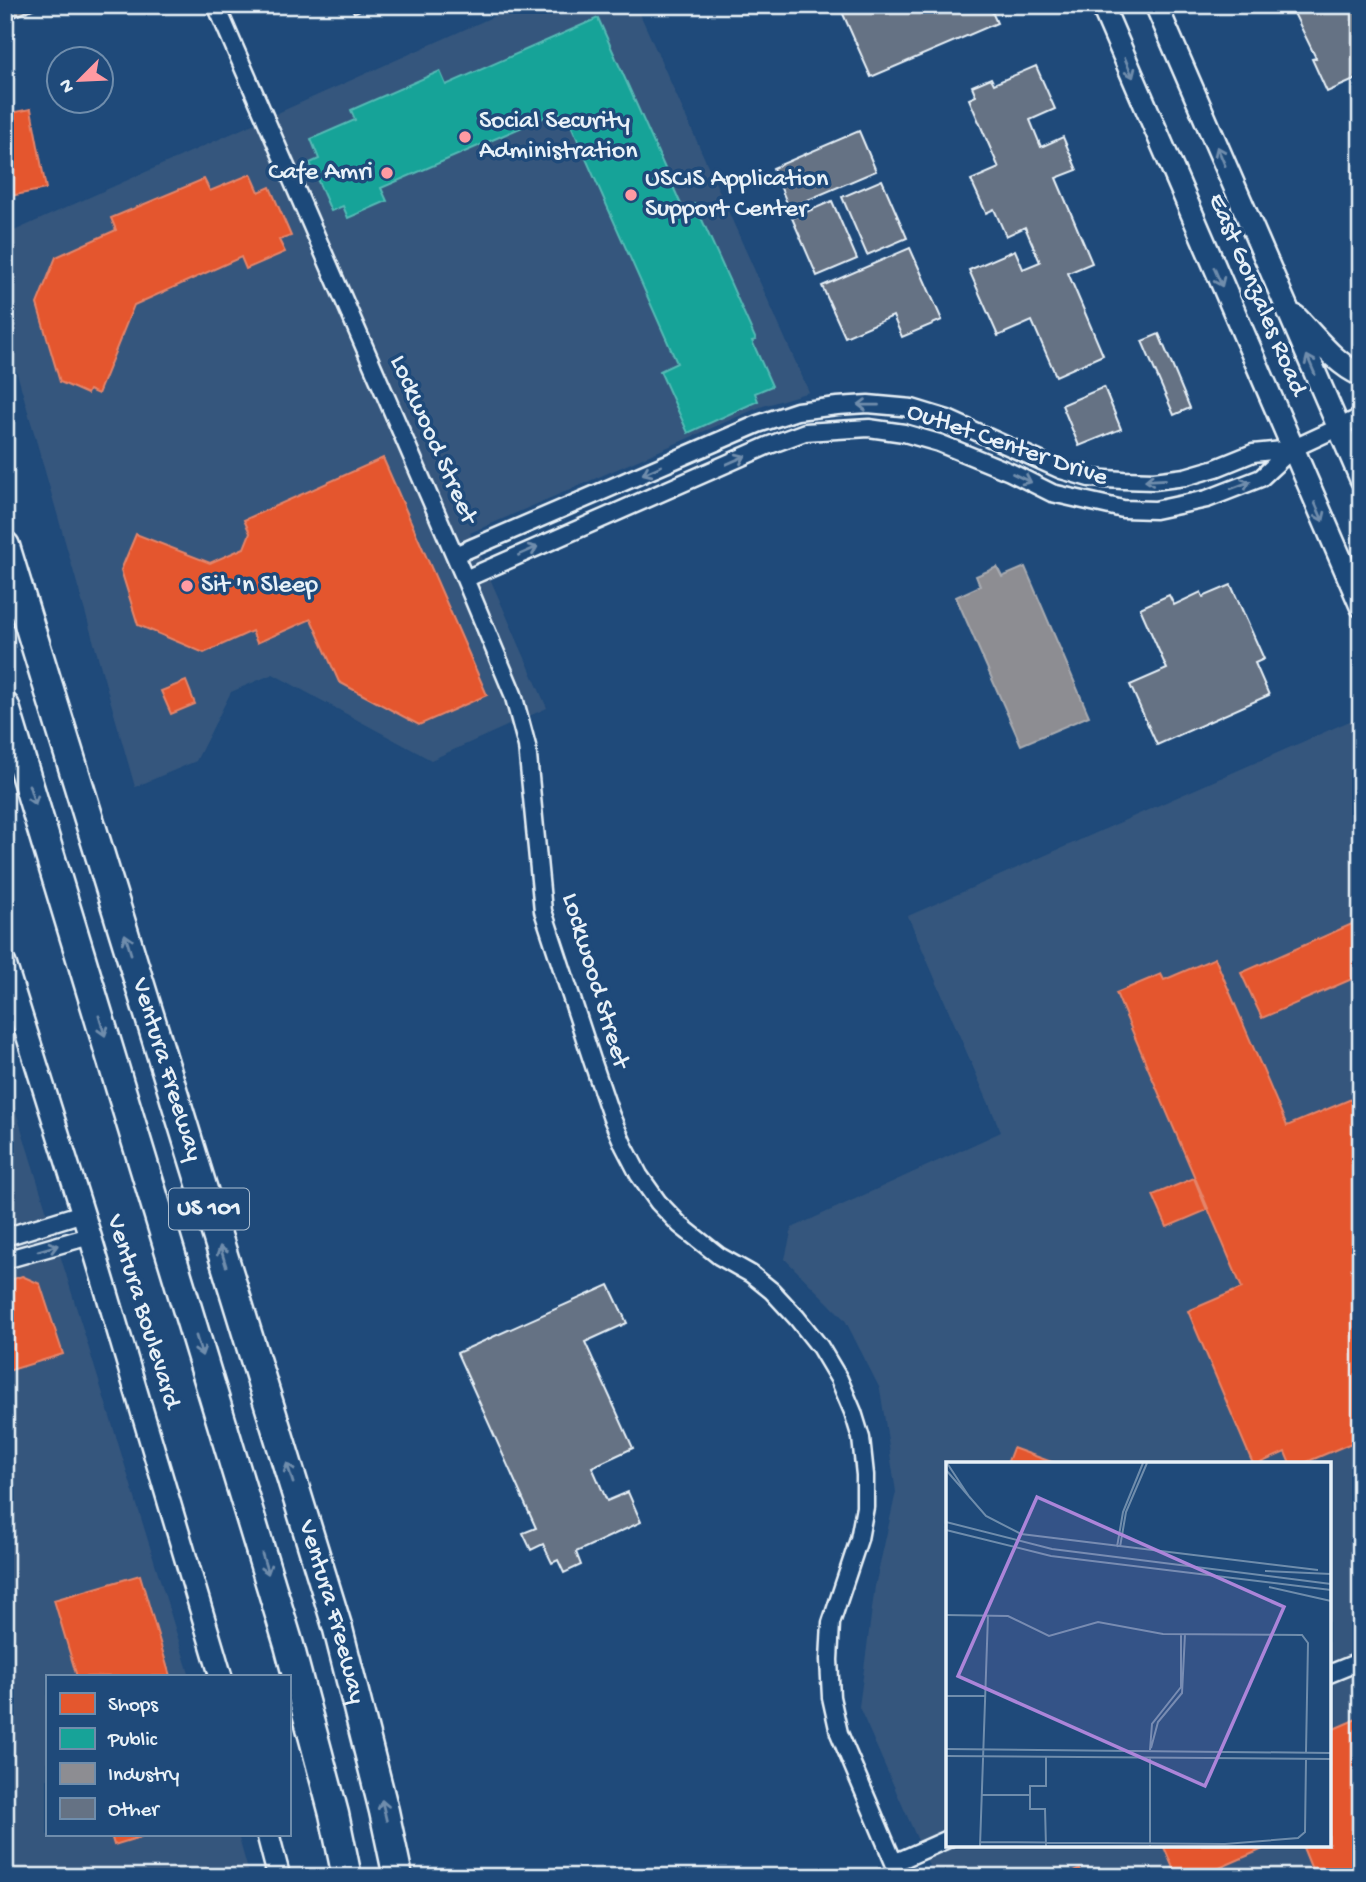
<svg xmlns="http://www.w3.org/2000/svg" width="1366" height="1882" viewBox="0 0 1366 1882" font-family="'Gochi Hand',sans-serif">
  <style>
    .built { fill: #34567d; fill-rule: evenodd }
    .shops { fill: #e4572e; stroke: #e5856b; stroke-width: 2 }
    .public { fill: #17a398; stroke: #56bab5; stroke-width: 2 }
    .industry { fill: #8d8d92; stroke: #a8abb1; stroke-width: 2 }
    .building { fill: #657284; stroke: #e8f1f8; stroke-width: 2 }
    .lines { fill: none; stroke-linecap: round; stroke-linejoin: round }
    .street-casing { stroke: #e8f1f8; stroke-width: 21 }
    .secondary-casing { stroke: #e8f1f8; stroke-width: 26 }
    .highway-casing { stroke: #e8f1f8; stroke-width: 33 }
    .street { stroke: #1f4a7a; stroke-width: 16 }
    .secondary { stroke: #1f4a7a; stroke-width: 21 }
    .highway { stroke: #1f4a7a; stroke-width: 28 }
    .oneway { stroke: #6f8dac }
    .poi-dot { fill: #ff9aa2; stroke: #1f4a7a; stroke-width: 2.5 }
    .labels { text-anchor: middle; dominant-baseline: central; stroke-width: 7; stroke-linejoin: round; paint-order: stroke }
    .shield { fill: #1f4a7a; stroke: #acbfd2; stroke-width: 2 }
    .shield-label { font-size: 24px; font-weight: bold; fill: #e8f1f8 }
    .poi-label { font-size: 26px; fill: #e8f1f8; stroke: #1f4a7a; text-anchor: start }
    .street-label { font-size: 26px; fill: #e8f1f8; stroke: #1f4a7a }
    .inset-road { fill: none; stroke: #6f8dac; stroke-width: 2 }
    .view { fill: #ac85d9; fill-opacity: 0.15; stroke: #ac85d9; stroke-width: 3.5 }
    .inset-edge { fill: none; stroke: #e8f1f8; stroke-width: 3.5 }
  </style>
  <rect width="100%" height="100%" fill="#1f4a7a"/>
  <filter id="ink" filterUnits="userSpaceOnUse"><feTurbulence type="fractalNoise" baseFrequency=".0143" numOctaves="2"/><feDisplacementMap in="SourceGraphic" scale="14" xChannelSelector="R" yChannelSelector="G"/><feConvolveMatrix kernelMatrix="1 2 1 2 8 2 1 2 1" color-interpolation-filters="sRGB"/></filter>
  <g filter="url(#ink)">
    <path class="built" d="M519 5H636L809 392 760 407 470 533 547 708 431 760 273 674 231 692 196 761 135 787 5 331V235Z
      M1361 716V1877H934L859 1707 875 1586 896 1492 880 1389 845 1320 785 1259 792 1228 1001 1132 908 916ZM948 1464H1329V1845H948Z
      M5 1076 190 1677H47V1835H238L250 1877H5Z"/>
    <path class="shops" d="M31 109 46 189 5 197V114Z
      M251 174 259 192 270 187 291 236 279 240 285 252 246 269 241 257 134 305 98 394 89 390 87 394 60 382 37 304 56 257 116 230 111 218 204 179 210 191Z
      M383 458 487 695 419 725 339 682 311 619 257 643 252 631 204 653 138 625 121 570 136 534 210 563 244 548 250 533 244 520Z
      M186 681 195 704 171 714 161 691Z
      M1361 920V975L1262 1018 1241 973Z
      M1215 958 1287 1126 1361 1095V1439L1302 1464H1290L1285 1452 1258 1464H1253L1188 1311 1242 1288 1116 993 1161 974 1164 980Z
      M1194 1178 1207 1210 1167 1227 1153 1195Z
      M22 1276 40 1284 63 1354 5 1372V1282Z
      M1013 1448 1057 1464H1007Z
      M140 1575 170 1676 77 1677 54 1600Z
      M1361 1717V1877H1315L1302 1845H1329V1731Z
      M111 1835H147L114 1845Z
      M1163 1845H1272L1199 1877H1177Z
      M1080 1869 1083 1877H1061Z"/>
    <path class="public" d="M598 18 683 209 695 204 756 340 752 341 772 386 755 393 758 401 688 433 660 371 677 363 567 116 557 112 381 188 387 201 348 218 343 206 331 211 310 163 319 159 311 139 355 120 351 110 440 71 446 85Z"/>
    <path class="industry" d="M997 567 1002 577 1025 567 1089 716 1021 745 956 597 980 586 976 576Z"/>
    <path class="building" d="M5 5H42L5 21Z
      M351 5H371L354 13Z
      M839 5H989L997 23 871 77Z
      M1300 5H1361V77L1327 92 1312 59 1316 58 1292 9Z
      M1036 66 1055 109 1030 120 1041 147 1063 137 1077 170 1056 178 1092 263 1068 273 1103 355 1056 376 1032 321 998 336 969 270 1015 250 1023 269 1040 262 1025 227 1006 236 994 209 986 213 971 180 999 168 969 99 976 96 972 86 991 78 994 84Z
      M859 131 876 171 789 208 773 168Z
      M882 180 907 238 867 255 842 197Z
      M832 201 857 259 817 276 792 218Z
      M910 248 942 320 902 337 893 316 845 337 822 286Z
      M1159 334 1190 408 1174 415 1142 341Z
      M1104 387 1121 429 1079 446 1062 405Z
      M1231 585 1264 659 1255 663 1269 695 1157 745 1130 685 1167 669 1140 608 1169 595 1174 605 1201 592 1203 597Z
      M609 1285 627 1323 585 1342 633 1448 592 1467 607 1501 628 1492 641 1522 576 1552 581 1565 564 1573 558 1560 552 1563 543 1544 531 1550 523 1533 536 1528 457 1353Z"/>
    <g class="lines">
      <defs>
        <path id="street" d="M216 5 465 579 513 694 527 746 543 911 592 1060 611 1116 624 1146 639 1175 658 1202 680 1225 719 1256 751 1274 772 1291 797 1318 820 1347 839 1379 853 1412 861 1438 865 1475V1507L859 1539 831 1623 829 1660 831 1697 839 1733 900 1877
          M455 555 758 424 797 411 837 406 868 404 912 408 948 419 1061 470 1089 478 1123 480 1154 481 1185 477 1216 468 1253 453 1292 449
          M465 579 767 446 805 432 869 428 904 433 939 443 1010 472 1052 493 1123 509 1155 510 1207 499 1261 478 1292 449 1361 417
          M5 1237 83 1213
          M5 1260 90 1236
          M1329 1674 1361 1661
          M894 1863 948 1839"/>
        <path id="secondary" d="M1102 5 1361 606
          M1156 5 1361 479
          M1295 316C1315 336 1335 364 1361 375
          M5 964 90 1236 221 1677
          M268 1835 279 1877"/>
        <g id="highway">
          <path id="s1" d="M5 546 338 1629 384 1811 398 1877"/>
          <path d="M5 707 289 1645 334 1814 347 1877"/>
        </g>
      </defs>
      <use href="#street" class="street-casing"/>
      <use href="#secondary" class="secondary-casing"/>
      <use href="#highway" class="highway-casing"/>
      <use href="#street" class="street"/>
      <use href="#secondary" class="secondary"/>
      <use href="#highway" class="highway"/>
    </g>
    <defs><path id="oneway-shaft" d="M-6 0H5M1.5-3L5.5 0L1.5 3" fill="none" stroke-width="1.6" stroke-linecap="round" stroke-linejoin="round" transform="scale(1.75)"/></defs>
    <g class="oneway">
      <use href="#oneway-shaft" transform="translate(1129 68) rotate(67)"/>
      <use href="#oneway-shaft" transform="translate(1221 156) rotate(-113)"/>
      <use href="#oneway-shaft" transform="translate(1218 277) rotate(67)"/>
      <use href="#oneway-shaft" transform="translate(1311 365) rotate(-113)"/>
      <use href="#oneway-shaft" transform="translate(868 405) rotate(-179)"/>
      <use href="#oneway-shaft" transform="translate(736 460) rotate(-24)"/>
      <use href="#oneway-shaft" transform="translate(652 470) rotate(156)"/>
      <use href="#oneway-shaft" transform="translate(1022 478) rotate(26)"/>
      <use href="#oneway-shaft" transform="translate(1155 480) rotate(177)"/>
      <use href="#oneway-shaft" transform="translate(1241 485) rotate(-21)"/>
      <use href="#oneway-shaft" transform="translate(1319 512) rotate(66)"/>
      <use href="#oneway-shaft" transform="translate(528 551) rotate(-24)"/>
      <use href="#oneway-shaft" transform="translate(32 795) rotate(73)"/>
      <use href="#oneway-shaft" transform="translate(128 944) rotate(-107)"/>
      <use href="#oneway-shaft" transform="translate(102 1026) rotate(73)"/>
      <use href="#oneway-shaft" transform="translate(48 1248) rotate(-16)"/>
      <use href="#oneway-shaft" transform="translate(223 1256) rotate(-107)"/>
      <use href="#oneway-shaft" transform="translate(199 1346) rotate(73)"/>
      <use href="#oneway-shaft" transform="translate(290 1473) rotate(-107)"/>
      <use href="#oneway-shaft" transform="translate(265 1564) rotate(73)"/>
      <use href="#oneway-shaft" transform="translate(384 1810) rotate(-103)"/>
    </g>
  </g>
  <g class="poi-dot">
    <circle cx="465" cy="137" r="7"/>
    <circle cx="387" cy="173" r="7"/>
    <circle cx="631" cy="195" r="7"/>
    <circle cx="187" cy="586" r="7"/>
  </g>
  <g class="labels">
    <rect class="shield" x="169" y="1188.5" width="80" height="41" rx="5"/>
    <g class="shield-label">
      <text x="209" y="1209">US 101</text>
    </g>
    <g class="poi-label">
      <text x="479" y="122">Social Security<tspan x="479" dy="30">Administration</tspan></text>
      <text x="373" y="173" text-anchor="end">Cafe Amri</text>
      <text x="645" y="180">USCIS Application<tspan x="645" dy="30">Support Center</tspan></text>
      <text x="201" y="586">Sit 'n Sleep</text>
    </g>
    <g class="street-label">
      <text transform="translate(1256 295) rotate(67)">East Gonzales Road</text>
      <text transform="translate(432 440) rotate(66)">Lockwood Street</text>
      <text transform="translate(1007 446) rotate(19)">Outlet Center Drive</text>
      <text transform="translate(594 981) rotate(73)">Lockwood Street</text>
      <text stroke="none"><textPath href="#s1" startOffset="548">Ventura Freeway</textPath></text>
      <text transform="translate(142 1312) rotate(73)">Ventura Boulevard</text>
      <text stroke="none"><textPath href="#s1" startOffset="1115">Ventura Freeway</textPath></text>
    </g>
  </g>
  <g transform="translate(946 1462)">
    <rect width="385" height="385" fill="#1f4a7a"/>
    <path class="inset-road" d="M1 1 24 36M0 8 40 54 75 72 372 108M0 60 106 87 385 122M0 68 105 94 385 128M171 85 177 50 197 1M174 85 180 50 201 1M319 109 385 112M323 125 385 139M0 153 62 154 103 174 152 160 217 172 356 173 362 181 360 290M0 234H40M205 286 212 260 236 231 239 172M0 287 385 291M204 288 206 262 235 225V172M0 294 385 297M35 333H84M34 380 279 382 352 376 359 370 360 298M34 384 42 153M100 384 99 347H84V324H100V295M204 384V296"/>
    <path class="view" d="M91 35 338 145 259 324 12 214Z"/>
    <rect width="385" height="385" class="inset-edge"/>
  </g>
  <rect width="1366" height="1882" fill="none" stroke="#1f4a7a" stroke-width="28"/>
  <rect x="14" y="14" width="1338" height="1854" fill="none" stroke="#e8f1f8" stroke-width="2.5" filter="url(#ink)"/>
  <rect x="46" y="1675" width="245" height="161" fill="#1f4a7a" stroke="#6f8dac" stroke-width="2"/>
  <rect x="60" y="1693" width="35" height="21" fill="#e4572e" stroke="#6f8dac" stroke-width="2"/>
  <text x="108" y="1710" font-size="21" fill="#e8f1f8">Shops</text>
  <rect x="60" y="1728" width="35" height="21" fill="#17a398" stroke="#6f8dac" stroke-width="2"/>
  <text x="108" y="1745" font-size="21" fill="#e8f1f8">Public</text>
  <rect x="60" y="1763" width="35" height="21" fill="#8d8d92" stroke="#6f8dac" stroke-width="2"/>
  <text x="108" y="1780" font-size="21" fill="#e8f1f8">Industry</text>
  <rect x="60" y="1798" width="35" height="21" fill="#657284" stroke="#6f8dac" stroke-width="2"/>
  <text x="108" y="1815" font-size="21" fill="#e8f1f8">Other</text>
  <g transform="translate(80 80) rotate(246)"><circle r="33" fill="#1f4a7a" stroke="#6f8dac" stroke-width="2"/>
  <path d="M0-5L12 26L0 18L-12 26Z" fill="#ff9aa2"/>
  <text y="-10" font-size="19" font-weight="bold" text-anchor="middle" fill="#e8f1f8">N</text>
  </g>
</svg>
